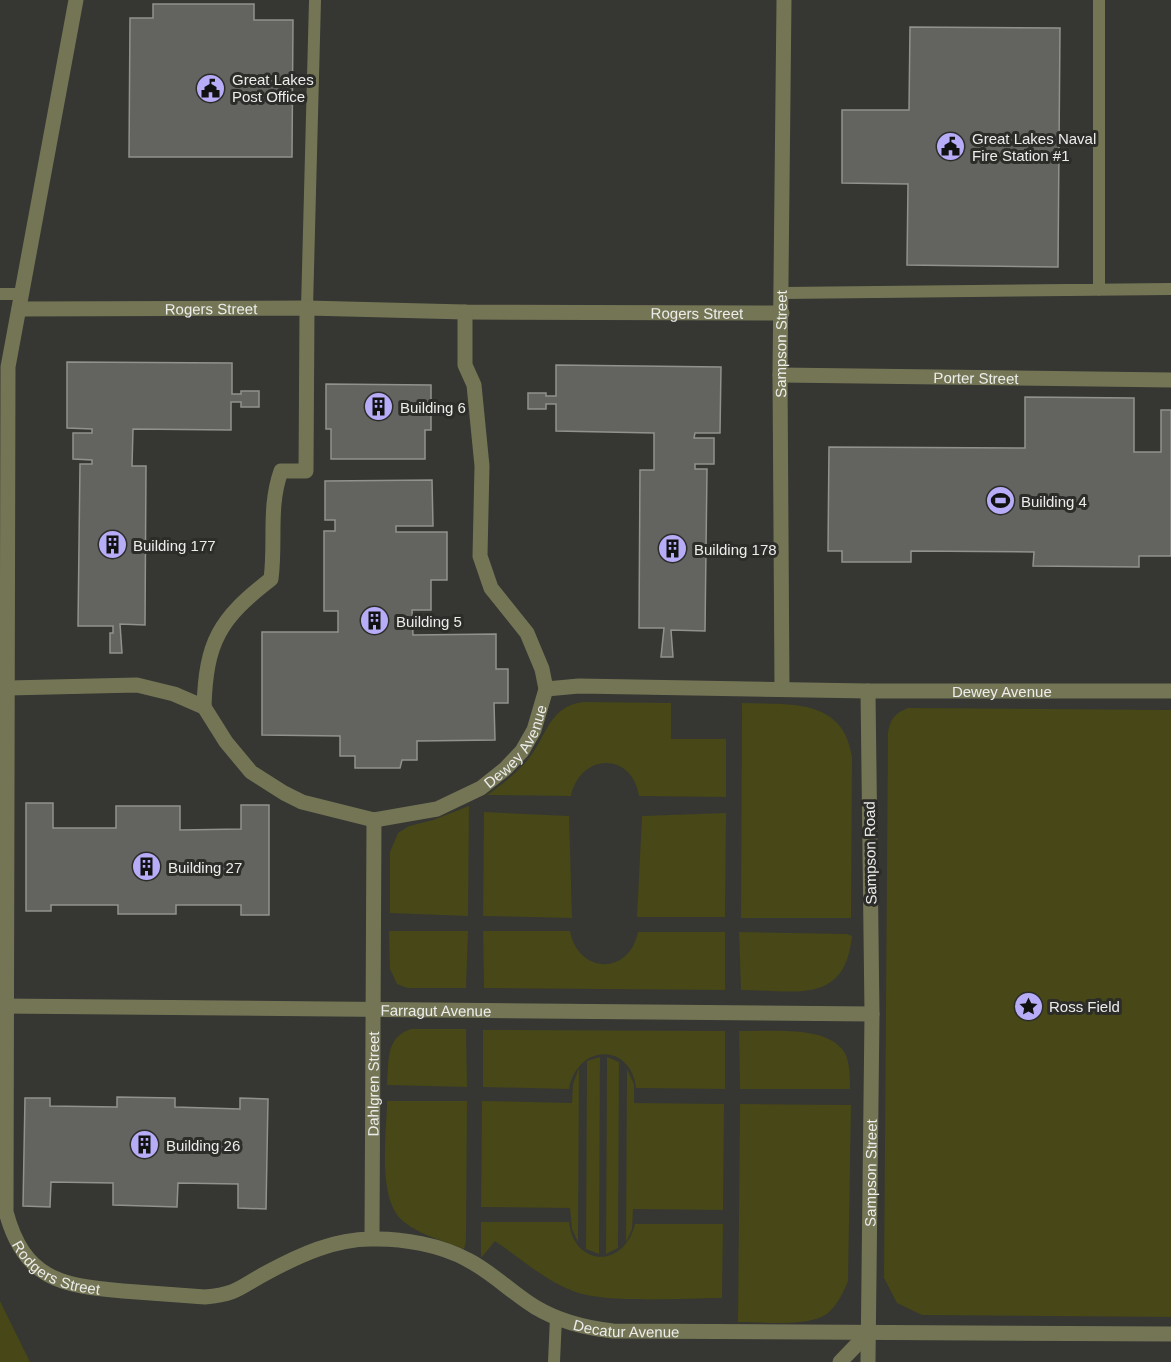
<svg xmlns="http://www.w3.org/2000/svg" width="1171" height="1362" viewBox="0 0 1171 1362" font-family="Arial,sans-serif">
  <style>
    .green { fill: #474718 }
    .building { fill: #636360; stroke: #91918e; stroke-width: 1.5 }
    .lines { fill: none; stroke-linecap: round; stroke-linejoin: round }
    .service { stroke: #747555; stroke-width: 12 }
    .minor { stroke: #747555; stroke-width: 15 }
    .labels { text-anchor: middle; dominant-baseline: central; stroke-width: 6; stroke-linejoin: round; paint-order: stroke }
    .poi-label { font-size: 15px; fill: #ecedeb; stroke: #2c2c29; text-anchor: start }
    .street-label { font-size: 15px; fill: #ecedeb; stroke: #2c2c29 }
  </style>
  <rect width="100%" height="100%" fill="#363633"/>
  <path class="green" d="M583 702 671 703V739H726V797L639 796C632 751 580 753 571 796L487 795C500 786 513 776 524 764 547 740 546 707 583 702Z
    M742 703C789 705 843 697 852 757L851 918H741Z
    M908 708 1171 710V1317L922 1315 897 1303 884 1278 888 733C890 719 895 713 908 708Z
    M469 806 468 916 390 913V852L398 833 409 826 433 820Z
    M484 812 569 816 572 918 483 916Z
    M726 813 725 917H637L642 816Z
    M389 931H468L466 988H407L397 984 390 969Z
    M483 931H570C578 974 629 976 638 932H725V990L484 988Z
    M739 932 847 934 852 936C845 1006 795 990 741 990Z
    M411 1029H466L467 1087 387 1085C389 1062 385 1037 411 1029Z
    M483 1030 725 1031V1089L636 1088C631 1043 578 1043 569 1089L483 1087Z
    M739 1031C769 1032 828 1024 845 1053 850 1063 850 1078 850 1089H740Z
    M600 1057 599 1254 586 1249 587 1061Z
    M607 1057 619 1062 618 1248 606 1254Z
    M579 1068 578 1242 572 1229 570 1208 481 1207 482 1101 572 1103 573 1084Z
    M627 1069 634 1084V1103L724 1104 723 1210 633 1209 632 1229 626 1242Z
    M387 1101H467L466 1241 464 1249C444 1241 420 1235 404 1222 376 1200 387 1133 387 1101Z
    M740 1104 851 1105 848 1281C844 1291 838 1304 829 1312 812 1328 761 1322 738 1322Z
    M481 1222H569C574 1267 624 1269 635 1224H723L722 1298C685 1298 604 1304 573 1291 544 1280 520 1258 495 1241L481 1258Z
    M0 1301 30 1362H0Z"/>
  <path class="building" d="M153 4H254V20H293L292 157H129L130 18H153Z
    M910 27 1060 28 1058 267 907 265 908 184 842 183V110H909Z
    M67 362 232 363V394H241V391H259V407H241V402H231V430L133 429 132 466H146L145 625 120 624 122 653H110V633H113V626H78L80 464H92V460L73 459V433H92V429L67 428Z
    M556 365 721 367 720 433H695L694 438H714V464H695V469H707L705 631 671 630 673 657H661L664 628H639L640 470H654V433L556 431V404H546V409H528V393H546V396H556Z
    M326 384 431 385V430H425V459H331V429H326Z
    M1025 397 1134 398V452H1161V410H1171V556H1139V567L1033 566 1034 552 911 551V562H842V551H828L829 447 1025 448Z
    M432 480 433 526H396V532H447V580H431V610H412L413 635 496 634V669H508V703H494L495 740 417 741V760H402L400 768H355V756H340V736L262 735V632H338V611H324V531H335V520H325V481Z
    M26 803H53V828H116V806H180V830L241 829V805H269V915H241V905H176V914H118V905H51V911H26Z
    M117 1097 175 1098V1107L240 1109V1098L268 1099 266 1209 238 1208V1184L178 1183 177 1207 113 1205V1183L51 1182 50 1207 23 1206 25 1098H50V1106L117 1107Z"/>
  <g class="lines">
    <path class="service" d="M1099 0V290
      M782 293 1171 289
      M0 294H22
      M307 308 315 0
      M554 1362 556 1317"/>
    <g class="minor">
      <path id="s1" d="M76 0 8 367 6 1212C24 1279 61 1286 123 1291 151 1293 178 1295 205 1297 239 1294 241 1286 268 1272 300 1255 334 1239 371 1239 402 1238 441 1245 468 1260 493 1273 512 1293 535 1307 560 1322 585 1328 613 1331L1171 1334"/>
      <path id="s2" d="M19 309 307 308 465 312 782 313"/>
      <path id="s3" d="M780 375 1171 380"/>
      <path id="s4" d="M8 688 137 685 174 694 204 707 226 742 251 772 284 793 302 802 374 820 437 809 481 788 506 768 522 751 534 730 546 689 542 669 527 633 491 588 480 556 482 466 474 385 465 365V312"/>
      <path id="s5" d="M782 688 780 375 784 0"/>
      <path id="s6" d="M546 689 579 686 868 691H1171"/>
      <path d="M204 707C206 642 219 619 271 579 276 541 268 508 281 471H306L307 308"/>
      <path id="s7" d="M0 1006 872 1014"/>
      <path id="s8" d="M372 1238 374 820"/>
      <path d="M840 1362 869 1332"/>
      <path id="s9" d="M868 1362 872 1014 868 691"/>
    </g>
  </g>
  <defs>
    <symbol id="civic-disc" viewBox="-11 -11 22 22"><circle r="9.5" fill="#b6acf8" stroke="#2c2c29"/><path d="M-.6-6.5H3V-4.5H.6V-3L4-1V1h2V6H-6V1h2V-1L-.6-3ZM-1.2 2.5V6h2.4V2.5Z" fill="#111"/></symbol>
    <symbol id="building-disc" viewBox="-11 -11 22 22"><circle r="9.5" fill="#b6acf8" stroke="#2c2c29"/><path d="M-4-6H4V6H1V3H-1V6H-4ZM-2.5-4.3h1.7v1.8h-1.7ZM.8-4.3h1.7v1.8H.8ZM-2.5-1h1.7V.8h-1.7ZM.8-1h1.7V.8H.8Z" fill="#111"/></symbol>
    <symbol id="stadium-disc" viewBox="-11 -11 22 22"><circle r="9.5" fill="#b6acf8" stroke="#2c2c29"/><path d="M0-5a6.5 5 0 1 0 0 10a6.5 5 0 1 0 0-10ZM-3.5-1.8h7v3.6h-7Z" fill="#111"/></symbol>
    <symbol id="sight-disc" viewBox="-11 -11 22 22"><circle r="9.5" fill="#b6acf8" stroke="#2c2c29"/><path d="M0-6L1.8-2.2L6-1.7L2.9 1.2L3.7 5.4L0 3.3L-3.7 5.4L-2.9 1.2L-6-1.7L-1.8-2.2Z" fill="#111"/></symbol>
  </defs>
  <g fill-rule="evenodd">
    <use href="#civic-disc" x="194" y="72" width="33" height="33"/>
    <use href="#civic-disc" x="934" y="130" width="33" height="33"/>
    <use href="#building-disc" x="362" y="390" width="33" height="33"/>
    <use href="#stadium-disc" x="984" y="484" width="33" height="33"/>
    <use href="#building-disc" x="96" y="528" width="33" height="33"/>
    <use href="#building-disc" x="656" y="532" width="33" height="33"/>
    <use href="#building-disc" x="358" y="604" width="33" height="33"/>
    <use href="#building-disc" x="130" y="850" width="33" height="33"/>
    <use href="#sight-disc" x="1012" y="990" width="33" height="33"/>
    <use href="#building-disc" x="128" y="1128" width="33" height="33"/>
  </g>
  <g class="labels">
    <g class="poi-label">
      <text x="232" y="79">Great Lakes<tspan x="232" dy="17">Post Office</tspan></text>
      <text x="972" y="138">Great Lakes Naval<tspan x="972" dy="17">Fire Station #1</tspan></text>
      <text x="400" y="407">Building 6</text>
      <text x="1021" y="501">Building 4</text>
      <text x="133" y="545">Building 177</text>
      <text x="694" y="549">Building 178</text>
      <text x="396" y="621">Building 5</text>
      <text x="168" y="867">Building 27</text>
      <text x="1049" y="1006">Ross Field</text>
      <text x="166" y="1145">Building 26</text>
    </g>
    <g class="street-label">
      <text stroke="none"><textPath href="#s2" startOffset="192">Rogers Street</textPath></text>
      <text stroke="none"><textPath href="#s2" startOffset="678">Rogers Street</textPath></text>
      <text stroke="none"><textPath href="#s5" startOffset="344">Sampson Street</textPath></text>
      <text stroke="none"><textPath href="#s3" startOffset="196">Porter Street</textPath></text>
      <text stroke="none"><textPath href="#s6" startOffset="456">Dewey Avenue</textPath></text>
      <text stroke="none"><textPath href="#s4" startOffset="582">Dewey Avenue</textPath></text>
      <text transform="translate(870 853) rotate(-91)">Sampson Road</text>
      <text stroke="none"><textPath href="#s7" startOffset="436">Farragut Avenue</textPath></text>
      <text stroke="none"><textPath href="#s8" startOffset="154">Dahlgren Street</textPath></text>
      <text stroke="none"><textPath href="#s9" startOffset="189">Sampson Street</textPath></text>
      <text stroke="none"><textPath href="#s1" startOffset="1300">Rodgers Street</textPath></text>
      <text stroke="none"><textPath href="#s1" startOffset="1911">Decatur Avenue</textPath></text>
    </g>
  </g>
</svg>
